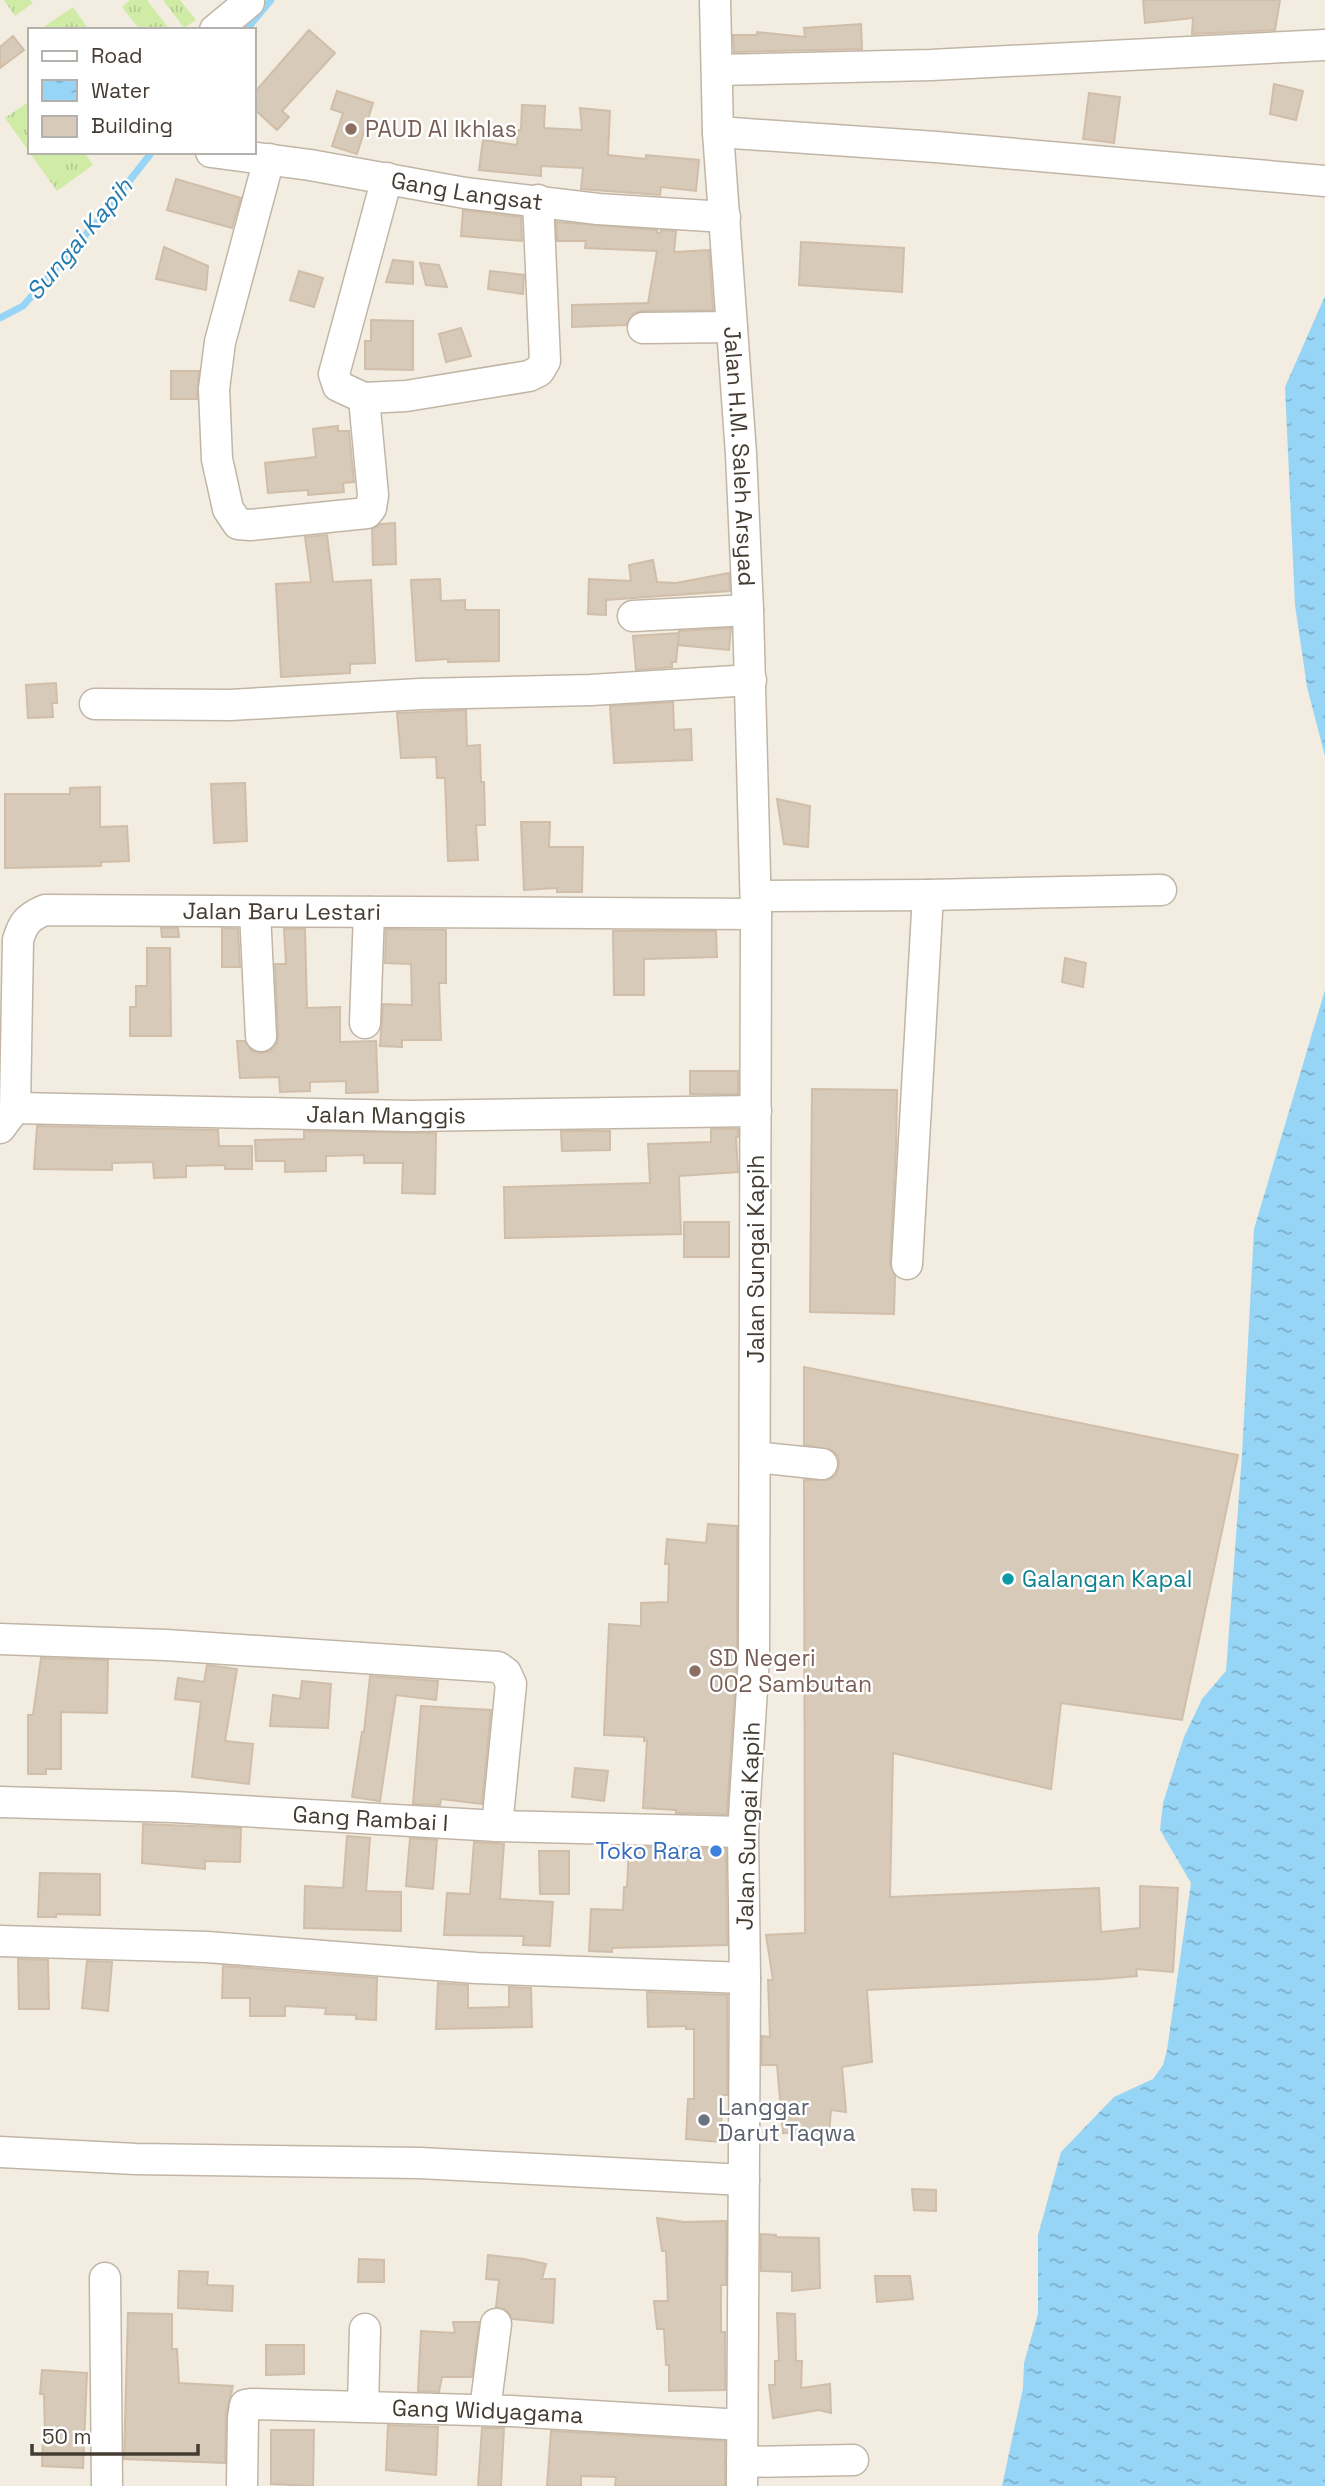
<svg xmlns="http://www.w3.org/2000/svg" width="1325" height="2486" viewBox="0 0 1325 2486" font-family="'Space Grotesk',sans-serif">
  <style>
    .grass { fill: url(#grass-tufts) }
    .water { fill: url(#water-ripples) }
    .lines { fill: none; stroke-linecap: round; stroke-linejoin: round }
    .stream { stroke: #97d5f6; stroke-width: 7 }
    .building { fill: #d8cab9; stroke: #d0bea9; stroke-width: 2 }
    .minor-casing { stroke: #c1b6a6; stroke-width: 33 }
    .minor { stroke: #fff; stroke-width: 30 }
    .education-dot { fill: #8d6e63; stroke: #fff; stroke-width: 2.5 }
    .culture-dot { fill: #0f9aa8; stroke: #fff; stroke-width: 2.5 }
    .shop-dot { fill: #3f7fe0; stroke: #fff; stroke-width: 2.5 }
    .worship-dot { fill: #6b7280; stroke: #fff; stroke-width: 2.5 }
    .labels { text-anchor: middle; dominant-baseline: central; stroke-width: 5; stroke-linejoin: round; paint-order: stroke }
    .education-label { font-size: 23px; fill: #785e54; stroke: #fff; text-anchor: start }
    .street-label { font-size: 23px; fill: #443c32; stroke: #fff }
    .culture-label { font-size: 23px; fill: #0d838f; stroke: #fff; text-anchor: start }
    .shop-label { font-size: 23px; fill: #366cbe; stroke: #fff; text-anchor: end }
    .worship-label { font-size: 23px; fill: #5b616d; stroke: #fff; text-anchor: start }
    .water-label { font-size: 24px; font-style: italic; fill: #237caf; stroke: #fff }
  </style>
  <defs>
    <pattern id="grass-tufts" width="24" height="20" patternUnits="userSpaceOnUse" patternTransform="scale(1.75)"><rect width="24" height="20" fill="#d0eba6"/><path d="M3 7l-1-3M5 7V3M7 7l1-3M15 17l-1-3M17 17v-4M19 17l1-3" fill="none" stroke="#b4ca8f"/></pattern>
    <pattern id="water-ripples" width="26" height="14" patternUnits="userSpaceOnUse" patternTransform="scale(1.75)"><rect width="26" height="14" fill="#97d5f6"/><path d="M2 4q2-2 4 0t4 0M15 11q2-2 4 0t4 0" fill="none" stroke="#7daec8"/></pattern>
  </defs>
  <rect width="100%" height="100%" fill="#f2ece1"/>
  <path class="grass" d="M4 0H30L33 3 15 16Z
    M130 0H147L170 30H140L122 7Z
    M163 0H180L196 20 184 28Z
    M73 7 89 30H39Z
    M30 101V152H84L93 165 57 191 5 118Z"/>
  <path class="water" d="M1325 296V756L1307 687 1295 605 1285 387Z
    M1325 990V2486H1002L1023 2388 1024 2363 1038 2314V2235L1061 2152 1114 2097 1153 2079 1163 2065 1167 2050 1191 1883 1160 1830 1163 1803 1184 1737 1202 1699 1226 1671 1242 1455 1254 1229Z"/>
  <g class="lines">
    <path class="stream" d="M246 30 271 0
      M0 318 23 306 101 217 152 152"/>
  </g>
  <path class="building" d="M1143 0H1280L1275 30 1192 34 1193 18 1145 23Z
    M861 24 862 49 734 52 733 35H757V32L805 37 804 28Z
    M309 30 335 53 282 111 289 117 277 130 254 109V93Z
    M13 36 24 50 0 68V47Z
    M1274 84 1303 91 1296 120 1270 114Z
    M337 91 373 103 357 154 332 146 343 113 331 109Z
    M1089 93 1120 97 1114 143 1083 139Z
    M522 105 545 106 544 128 582 130 580 108 610 111 608 155 646 159V155L699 160 696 191 661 187 660 195 581 189 583 168 541 166V176L479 170 483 140 517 145 518 130H521Z
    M176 179 241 198 232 228 167 210Z
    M463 210 521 217 522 241 461 236Z
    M556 222 657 230V233H660L661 230 676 231 674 252 709 250 713 310 643 311 634 313 626 325 572 327V305L648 303 657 251 585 248 586 241H557Z
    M801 242 904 248 902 292 799 285Z
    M164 247 208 266 206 290 156 279Z
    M393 260 413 262V284L386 282Z
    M420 263 439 265 447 287 426 285Z
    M299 271 323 278 314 307 290 300Z
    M490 271 524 275 523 294 488 289Z
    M371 320 413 321V370L365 369V341H371Z
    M461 328 471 356 446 362 439 334Z
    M171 371H199L197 399H171Z
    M338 426V431H349L354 482 343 483 344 492 308 495V490L268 493 265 463 316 457 313 429Z
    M395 523 396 564 373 565 372 529 381 524Z
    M327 535 333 582 371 580 375 663 350 664V673L281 677 276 584 311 582 305 537Z
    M653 560 657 582 676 583 729 573 730 591 606 600V615L588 614 589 579 631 581 629 565Z
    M440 579 441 601 465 600V610H499V661L448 662V659L416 661 411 580Z
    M731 628 729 650 678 645 679 631Z
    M679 633 676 662H672V667L636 670 633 636Z
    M56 683 57 703H52L53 717 28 718 26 685Z
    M673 702 674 730 691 729 692 760 614 763 610 706Z
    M466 710 467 746 480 745 481 782H484L485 825H476L478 860 448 861 445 778H437L436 757 401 758 397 713Z
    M245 783 247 841 214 843 211 784Z
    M100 787V827L127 826 129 861 101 862V866L5 868V794H70V788Z
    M777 799 810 806 808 847 784 844Z
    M521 822H550L549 847H583L582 892H557V888L524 890Z
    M161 928H178L179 937H162Z
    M222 928 238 929 240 967H222Z
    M284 929H305L307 1008 340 1007V1042L376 1041 378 1092 346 1093V1081L310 1082V1091L280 1092 279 1077 240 1078 237 1041H245L252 1051 261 1053 270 1051 277 1043 278 1035 275 964H286Z
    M386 929 446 930V983H439L441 1040H402V1047L380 1046 383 1004 412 1005 411 964 385 963Z
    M613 931H716L717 957 644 959V995H614Z
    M147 948H170L171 1036H130V1007H136V986H147Z
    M1065 958 1086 963 1083 987 1062 982Z
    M690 1071H738V1094H690Z
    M812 1089 897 1090 896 1147 890 1263 895 1276 894 1314 810 1312Z
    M37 1126 218 1130 219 1146H252V1169H225V1165L186 1166V1177L154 1178 153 1162 112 1163V1170L34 1169Z
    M711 1129H738V1137H736L738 1172 679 1176 681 1234 505 1238 504 1187 650 1183 648 1144 711 1142Z
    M304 1131 436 1133 435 1194 402 1193 403 1163H364V1155L326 1156V1171L285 1172V1161H256L255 1140 304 1139Z
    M561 1131H610V1150L562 1151Z
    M684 1222H729V1257H684Z
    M804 1367 1238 1455 1182 1720 1061 1703 1051 1789 893 1753 890 1897 1099 1888 1101 1932 1140 1928V1886L1178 1888 1173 1972 1136 1969 1137 1976 1103 1979 867 1990 872 2062 842 2067 846 2112 831 2110 829 2134 783 2133 777 2065H762V2036L770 2037 768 1980H773L766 1935 805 1933 804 1480H828L836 1475 839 1465 838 1456 832 1450 804 1445Z
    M708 1524 737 1526V1656L727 1814 676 1813V1810L643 1808 647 1740 644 1741V1737L604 1735 609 1624 641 1626V1603L668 1602 669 1564H665L667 1539 706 1543Z
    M41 1658 108 1660 107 1713 61 1712V1769H46V1774H28V1715H33Z
    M207 1665 237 1669 225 1741 253 1744 249 1784 192 1777 201 1702 175 1699 178 1678 204 1682Z
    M370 1676 438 1681 436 1700 396 1695 380 1801 352 1797 362 1732H364Z
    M302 1681 331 1684 328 1728 270 1726 273 1695 300 1699Z
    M421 1706 491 1710 482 1804 441 1799 440 1805 413 1804Z
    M575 1768 608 1771 604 1801 572 1797Z
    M143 1824 241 1828 240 1862 205 1861V1869L142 1863Z
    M347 1836 370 1838 366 1891 401 1892V1931L304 1928 305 1886 343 1888Z
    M410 1838 437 1840 433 1889 406 1886Z
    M474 1842 504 1844 500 1899 553 1902 550 1946 523 1945 524 1936 444 1935 447 1893 470 1894Z
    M629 1847 726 1849 727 1945 612 1948V1952L589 1951 591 1909 623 1910 624 1887H627Z
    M539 1851H569V1894H540Z
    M40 1873 100 1874V1915L56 1914V1917H38Z
    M18 1959 48 1960 49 2009H19Z
    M87 1961 112 1962 108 2011 82 2008Z
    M223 1966 377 1978 376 2020 356 2019V2015L325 2014 326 2008 285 2006V2016H250V1998H222Z
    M438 1983 468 1985V2008L509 2007V1987L531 1988 532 2027 436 2029Z
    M647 1992 727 1995V2095H723L720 2142 686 2139 688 2099H694V2029H686V2026L648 2027Z
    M912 2189 936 2190V2211L914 2210Z
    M657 2218 684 2222 726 2221V2285H721V2332H725V2390L669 2391V2365H666L664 2329H657L654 2301H668L666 2251H662Z
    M761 2234 776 2235V2237L819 2238 820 2288 792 2291V2272L761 2271Z
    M488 2255 524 2259 546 2264 542 2279H555L553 2323 513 2319 506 2310 496 2307 499 2280 486 2279Z
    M359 2259 384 2260V2282H358Z
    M179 2271 208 2272 207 2285 233 2286 232 2311 178 2308Z
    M875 2276H910L913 2299 877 2302Z
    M128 2313 172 2314V2349H177L179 2383 233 2386 226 2415 225 2463 124 2459Z
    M777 2313 795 2314 796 2361H802L801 2388 830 2384 831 2413 819 2410 773 2418 769 2385H775V2361H779Z
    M453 2322H479L472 2377H442L439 2392 418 2391 421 2331 455 2333Z
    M266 2345H304V2374L266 2375Z
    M42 2370 87 2373 83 2468 42 2466 43 2438H45L44 2394H40Z
    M388 2425 438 2427 436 2475 386 2470Z
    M482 2428H504L501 2486H478Z
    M271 2430H314L313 2486 271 2484Z
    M551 2431 725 2441V2486H615L616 2477 581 2476V2486H547Z"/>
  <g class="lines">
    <defs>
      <g id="minor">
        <path id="s1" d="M715 0 718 132 741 454 748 610 756 914 754 1657 743 1832 745 1978 742 2486"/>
        <path d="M215 30 249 2"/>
        <path d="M717 70 931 65 1325 45"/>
        <path d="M718 132 936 147 1325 181"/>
        <path id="s2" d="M211 152 310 165 465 193 598 209 725 217"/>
        <path d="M269 159 220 342 214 389 217 459 228 509 238 524 250 525 367 513 371 508 373 495 364 398"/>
        <path d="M387 178 334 374 338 386 364 398 406 396 529 376 539 371 545 361 538 200"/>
        <path d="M643 328 732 327"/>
        <path d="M633 616 748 610"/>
        <path d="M95 704 230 705 420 694 591 690 751 680"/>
        <path d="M756 896 928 895 1161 890"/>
        <path d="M255 912 261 1036"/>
        <path d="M365 1023 369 912"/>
        <path id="s3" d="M15 1108 410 1116 756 1111"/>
        <path id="s4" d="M0 1128 15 1108 18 940C23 923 28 917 45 910L756 914"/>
        <path d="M907 1264 928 895"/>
        <path d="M755 1457 822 1464"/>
        <path d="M0 1639 166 1645 498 1667 506 1673 511 1684 497 1826"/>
        <path id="s5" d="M0 1802 174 1807 497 1826 743 1832"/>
        <path d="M0 1941 207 1947 476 1968 745 1978"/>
        <path d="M0 2152 136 2159 420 2163 744 2180"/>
        <path d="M105 2278 107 2486"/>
        <path d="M363 2406 365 2329"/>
        <path d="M485 2410 496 2324"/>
        <path d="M742 2462 853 2460"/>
        <path id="s6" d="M242 2486 243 2418 245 2405 251 2404 511 2411 742 2425"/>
      </g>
    </defs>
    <use href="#minor" class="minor-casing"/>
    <use href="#minor" class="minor"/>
  </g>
  <g class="education-dot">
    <circle cx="351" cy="129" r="7"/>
    <circle cx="695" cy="1671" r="7"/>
  </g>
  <circle class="culture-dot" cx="1008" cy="1579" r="7"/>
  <circle class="shop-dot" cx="716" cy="1851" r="7"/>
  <circle class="worship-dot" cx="704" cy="2120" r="7"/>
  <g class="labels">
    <g class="education-label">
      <text x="365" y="129">PAUD Al Ikhlas</text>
      <text x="709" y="1658">SD Negeri<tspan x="709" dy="26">002 Sambutan</tspan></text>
    </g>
    <g class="street-label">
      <text stroke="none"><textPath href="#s2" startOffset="259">Gang Langsat</textPath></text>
      <text stroke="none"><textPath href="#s1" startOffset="457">Jalan H.M. Saleh Arsyad</textPath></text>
      <text stroke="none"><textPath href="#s4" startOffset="472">Jalan Baru Lestari</textPath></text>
      <text stroke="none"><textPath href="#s3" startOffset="371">Jalan Manggis</textPath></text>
      <text transform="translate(756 1259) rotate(-90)">Jalan Sungai Kapih</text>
      <text stroke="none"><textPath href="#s5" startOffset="371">Gang Rambai I</textPath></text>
      <text transform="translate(748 1826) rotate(-88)">Jalan Sungai Kapih</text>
      <text stroke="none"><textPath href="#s6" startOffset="324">Gang Widyagama</textPath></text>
    </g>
    <g class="culture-label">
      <text x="1022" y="1579">Galangan Kapal</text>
    </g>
    <g class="shop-label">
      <text x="702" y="1851">Toko Rara</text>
    </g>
    <g class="worship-label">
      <text x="718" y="2107">Langgar<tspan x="718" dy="26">Darut Taqwa</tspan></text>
    </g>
    <g class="water-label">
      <text transform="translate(79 239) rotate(-50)">Sungai Kapih</text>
    </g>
  </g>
  <rect x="28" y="28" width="228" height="126" fill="#ffffff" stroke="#b4b1ad" stroke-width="2"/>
  <rect x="42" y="51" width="35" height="10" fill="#ffffff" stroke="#b4b1ad" stroke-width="2"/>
  <text x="91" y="63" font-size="21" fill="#443c32">Road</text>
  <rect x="42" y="80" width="35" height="21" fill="url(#water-ripples)" stroke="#b4b1ad" stroke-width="2"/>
  <text x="91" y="98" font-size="21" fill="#443c32">Water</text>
  <rect x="42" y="116" width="35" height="21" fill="#d8cab9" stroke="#b4b1ad" stroke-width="2"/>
  <text x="91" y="133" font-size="21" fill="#443c32">Building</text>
  <path d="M32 2444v10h166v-10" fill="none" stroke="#443c32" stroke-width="3.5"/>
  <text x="42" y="2444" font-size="21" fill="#443c32" stroke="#ffffff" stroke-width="5" paint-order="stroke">50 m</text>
</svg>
